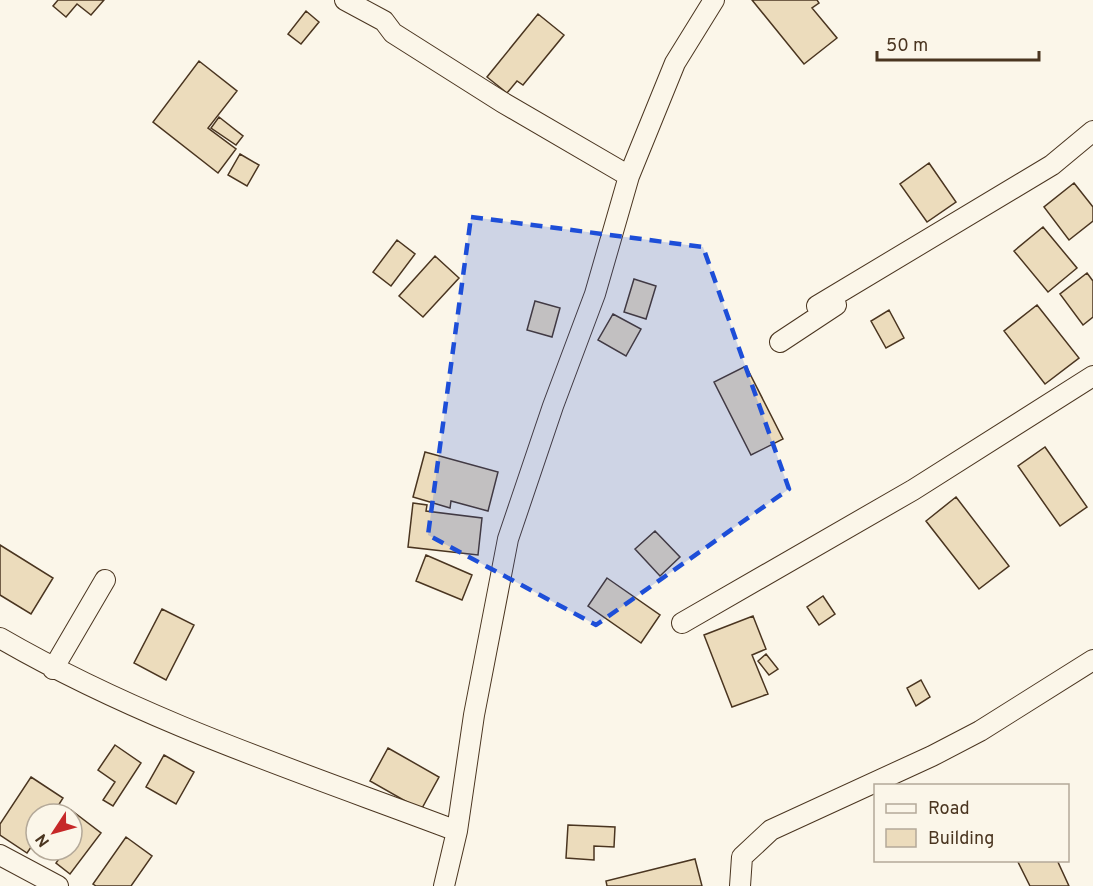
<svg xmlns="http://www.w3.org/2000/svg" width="1093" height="886" viewBox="0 0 1093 886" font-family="Overpass,sans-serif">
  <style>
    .building { fill: #ecdcbc; stroke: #4a3520; stroke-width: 1.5 }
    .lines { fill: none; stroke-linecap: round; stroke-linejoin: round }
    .minor-casing { stroke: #4a3520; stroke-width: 22 }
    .minor { stroke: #fbf6e9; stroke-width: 20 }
    .marked { fill: #1d4ed8; fill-opacity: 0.2; stroke: #1d4ed8; stroke-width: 4.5; stroke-dasharray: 12 8; stroke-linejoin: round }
  </style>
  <rect width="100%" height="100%" fill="#fbf6e9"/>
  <path class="building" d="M58 0H104L91 15 77 4 66 17 53 6Z
    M752 0H817L819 3 812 8 837 38 804 64Z
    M306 11 319 22 301 44 288 34Z
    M538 14 564 35 523 85 517 81 507 93 487 77Z
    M199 61 237 91 208 128 236 149 218 173 153 122Z
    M219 117 243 136 236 145 211 128Z
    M240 154 259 165 247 186 228 175Z
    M929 163 956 202 927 222 900 184Z
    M1074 183 1093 207V221L1069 240 1044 207Z
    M1043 227 1077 268 1048 292 1014 251Z
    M397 240 415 254 391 286 373 272Z
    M435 256 459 278 423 317 399 296Z
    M1087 273 1093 281V317L1083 325 1060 294Z
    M634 279 656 286 646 319 624 312Z
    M535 301 560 308 552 337 527 330Z
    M1037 305 1079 358 1045 384 1004 331Z
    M889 310 904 338 886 348 871 321Z
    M613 314 641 329 626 356 598 340Z
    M746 366 783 439 751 455 714 382Z
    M1045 447 1087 507 1060 526 1018 466Z
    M425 452 498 472 488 511 451 501 450 508 413 497Z
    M956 497 1009 566 979 589 926 521Z
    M413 503 427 505 426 511 482 518 478 555 408 547Z
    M655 531 680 557 660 576 635 549Z
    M0 545 53 578 31 614 0 595Z
    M426 555 472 575 462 600 416 581Z
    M607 578 660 615 641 643 588 606Z
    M823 596 835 614 819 625 807 607Z
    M162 609 194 625 166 680 134 663Z
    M753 616 766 649 752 655 768 694 732 707 704 635Z
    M766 654 778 669 769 675 758 661Z
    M921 680 930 697 916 706 907 688Z
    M115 745 141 763 113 806 103 800 115 782 98 770Z
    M388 748 439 777 421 810 370 781Z
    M164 755 194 772 176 804 146 787Z
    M31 777 63 798 53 814H36V840L27 853 0 835V824Z
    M71 810 101 833 70 874 56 863 61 856 53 850H72V814H68Z
    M568 825 615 827 614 847 594 846V860L566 858Z
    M126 837 152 856 131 886H96L93 884Z
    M695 859 702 886H607L606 881Z
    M1017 860H1057L1069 886H1030Z"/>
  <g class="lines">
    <defs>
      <path id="minor" d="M345 0 384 21 393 33 502 102 629 176
        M817 306 1052 165 1093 131
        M780 342 836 305
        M682 623 913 490 1093 376
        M0 638C145 722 301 772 457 831
        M53 669 105 580
        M0 855 58 886
        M444 886 457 831 474 715 508 539 553 406 595 294 629 176 675 63 714 0
        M740 886 742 857 771 830 932 756 980 731 1093 660"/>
    </defs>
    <use href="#minor" class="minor-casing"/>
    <use href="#minor" class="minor"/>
  </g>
  <path class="marked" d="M471 217 703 247 789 489 596 625 428 535Z"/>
  <rect x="874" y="784" width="195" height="78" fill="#fbf6e9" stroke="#b4a999" stroke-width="1.5"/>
  <rect x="886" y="804" width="30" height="9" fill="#fbf6e9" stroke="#b4a999" stroke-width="1.5"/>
  <text x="928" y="814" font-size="18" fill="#4a3520">Road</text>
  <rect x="886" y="829" width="30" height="18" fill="#ecdcbc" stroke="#b4a999" stroke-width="1.5"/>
  <text x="928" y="844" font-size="18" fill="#4a3520">Building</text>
  <g transform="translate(54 832) rotate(234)"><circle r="28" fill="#fbf6e9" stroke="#b4a999" stroke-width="1.5"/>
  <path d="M0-4.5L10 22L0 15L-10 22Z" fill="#c62828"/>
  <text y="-9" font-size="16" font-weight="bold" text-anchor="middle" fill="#4a3520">N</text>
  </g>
  <path d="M877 51v9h162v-9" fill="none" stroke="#4a3520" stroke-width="3"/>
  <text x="886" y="51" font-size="18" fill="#4a3520" stroke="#fbf6e9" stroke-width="4.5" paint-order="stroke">50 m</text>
</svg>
